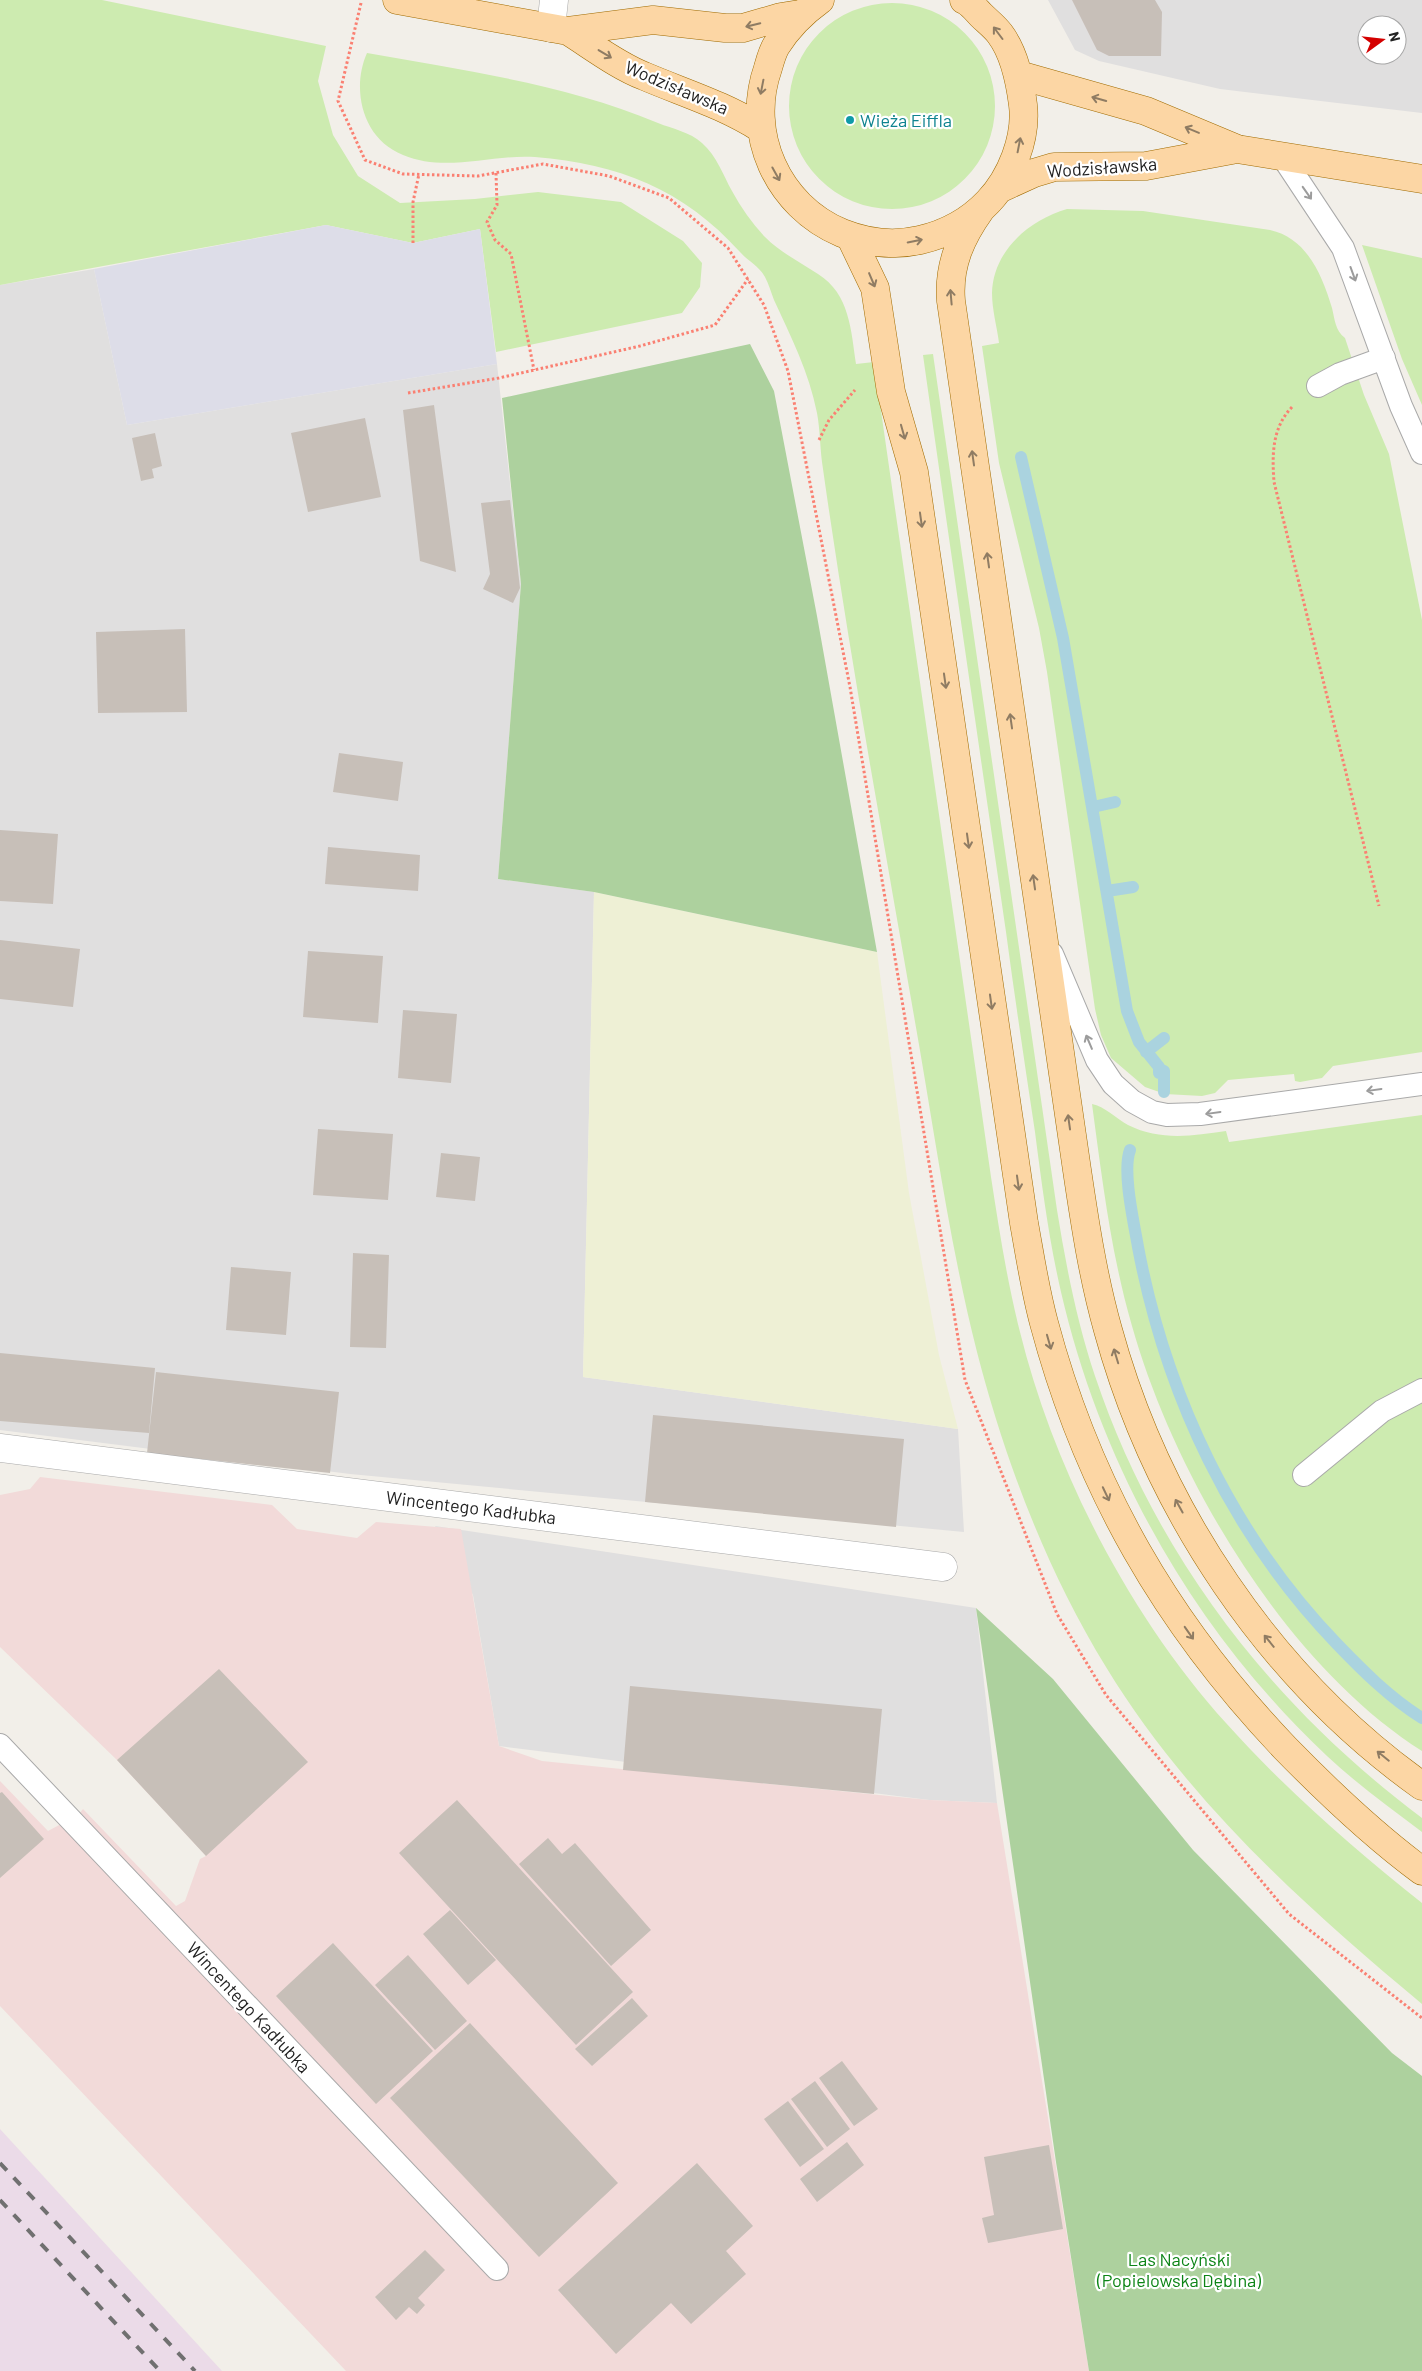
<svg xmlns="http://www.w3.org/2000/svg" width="1422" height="2371" viewBox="0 0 1422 2371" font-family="Barlow,sans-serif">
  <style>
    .residential { fill: #e0dfdf; fill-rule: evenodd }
    .commercial { fill: #f2dad9 }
    .industrial { fill: #ebdbe8 }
    .farmland { fill: #eef0d5 }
    .grass { fill: #cdebb0 }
    .forest { fill: #add19e }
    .plaza { fill: #dddde8 }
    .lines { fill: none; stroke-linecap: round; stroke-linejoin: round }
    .stream { stroke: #aad3df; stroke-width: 12 }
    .building { fill: #c7bfb8 }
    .service-casing { stroke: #a9a9a9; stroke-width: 24 }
    .minor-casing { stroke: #a9a9a9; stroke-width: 29 }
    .primary-casing { stroke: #a06b00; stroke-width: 29 }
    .path { stroke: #fa8072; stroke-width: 3; stroke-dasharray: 2.5 2.5; stroke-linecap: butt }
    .service { stroke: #fff; stroke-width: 22 }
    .minor { stroke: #fff; stroke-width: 28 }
    .primary { stroke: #fcd6a4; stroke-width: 28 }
    .rail { stroke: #707070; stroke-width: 4; stroke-dasharray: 10 10; stroke-linecap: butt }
    .oneway { stroke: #8f7c63 }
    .oneway2 { stroke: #9c9c9c }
    .culture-dot { fill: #0f9aa8; stroke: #fff; stroke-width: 2 }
    .labels { text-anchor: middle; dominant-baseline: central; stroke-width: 4.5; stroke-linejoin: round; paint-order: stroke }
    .street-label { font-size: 18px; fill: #222; stroke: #fff }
    .culture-label { font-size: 18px; fill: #0d838f; stroke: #fff; text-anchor: start }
    .park-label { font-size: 18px; fill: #0c8416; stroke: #fff }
  </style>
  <rect width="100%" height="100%" fill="#f2efe9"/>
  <path class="residential" d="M1048 0H1422V113L1220 89 1099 61 1075 50ZM1367 25H1397V55H1367Z
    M94 269 127 425 497 364 521 584 498 879 594 892 583 1377 958 1429 964 1532 350 1474 0 1430V285Z
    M435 1526 976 1608 997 1803 929 1800 499 1746 473 1595Z"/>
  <path class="commercial" d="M40 1477 272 1505 297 1529 357 1538 376 1522 461 1529 499 1746 542 1761 929 1800 997 1803 1089 2371H346L0 2006V1781L48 1831 78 1815 83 1809 176 1906 185 1901 200 1859 206 1856 117 1760 0 1647V1495L30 1489Z"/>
  <path class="industrial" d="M0 2129 222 2371H0Z"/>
  <path class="farmland" d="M594 892 877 952 909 1193 939 1355 958 1429 583 1377Z"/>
  <path class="grass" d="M0 0H102L326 46 318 81 333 135 358 176 400 203 475 199 538 192 621 202 683 241 702 263 700 287 682 313 496 352 480 229 413 243 326 225 0 285Z
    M789 106a103 103 0 1 1 206 0a103 103 0 1 1-206 0Z
    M367 53C466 71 565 84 658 123 673 129 690 132 702 143 717 156 723 175 732 191 741 208 752 223 765 237 781 253 800 262 818 274 850 294 851 331 856 364L874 362 991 1177C999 1229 1007 1281 1020 1332 1054 1470 1130 1617 1226 1723 1285 1789 1353 1848 1422 1903V2004C1303 1905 1187 1800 1106 1667 1047 1571 1005 1461 977 1352 949 1242 934 1128 914 1016 882 832 848 647 822 462 820 446 820 429 817 413 809 372 791 337 774 300 771 292 769 285 765 277 759 266 748 261 740 252 683 189 619 164 535 157 491 154 446 173 403 155 362 139 351 89 367 53Z
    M1067 209 1143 211 1270 230C1307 238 1322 275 1332 308 1335 320 1335 330 1345 338L1364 395 1389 454 1422 620V1052L1333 1066 1322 1078 1300 1082 1295 1081 1294 1074 1228 1080 1215 1093 1202 1096 1165 1094 1145 1087 1111 1058 1101 1035 1095 1009 1047 672 1039 628 999 463 982 346 999 343C997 327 992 310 992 293 993 251 1029 220 1067 209Z
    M1362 245 1422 258V405L1402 359Z
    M933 354 1057 1210C1066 1266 1077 1322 1095 1376 1155 1555 1271 1705 1422 1818V1832C1390 1808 1357 1784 1327 1756 1195 1632 1102 1469 1061 1292 1049 1240 1042 1186 1035 1132 1025 1066 1015 999 1006 932 978 740 950 547 923 355Z
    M1092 1104C1104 1106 1117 1119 1128 1125 1160 1141 1192 1136 1226 1131L1229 1142 1422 1115V1751C1286 1665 1175 1478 1132 1326 1111 1254 1102 1178 1092 1104Z"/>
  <path class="forest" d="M750 344 774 391 817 616 877 952 594 892 498 879 521 584 502 398Z
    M976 1608 1053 1679 1193 1850 1392 2053 1422 2076V2371H1089L1056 2162Z"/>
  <path class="plaza" d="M326 225 413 243 480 229 497 364 127 425 94 269Z"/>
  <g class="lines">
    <path class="stream" d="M1021 457 1063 638 1127 1011 1139 1042 1159 1067V1073
      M1093 807 1115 802
      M1107 891 1133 887
      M1146 1052 1164 1038
      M1160 1069 1164 1071V1092
      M1130 1150C1122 1171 1134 1223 1138 1247 1166 1395 1232 1535 1337 1644 1363 1671 1390 1698 1422 1718"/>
  </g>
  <path class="building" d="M1072 0H1155L1162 12 1161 56H1109L1097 50Z
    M434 405 456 572 420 561 403 410Z
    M365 418 381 497 308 512 291 433Z
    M155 433 162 466 152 469 154 478 141 481 132 438Z
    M510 500 520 588 513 603 483 589 490 574 481 503Z
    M185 629 187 712 98 713 96 632Z
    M339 753 403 762 398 801 333 792Z
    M0 830 58 834 53 904 0 901Z
    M328 847 420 855 418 891 325 884Z
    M0 940 80 949 73 1007 0 999Z
    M308 951 383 956 378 1023 303 1017Z
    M403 1010 457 1014 451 1083 398 1078Z
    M318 1129 393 1134 388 1200 313 1195Z
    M441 1153 480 1157 475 1201 436 1197Z
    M353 1253 389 1255 386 1348 350 1347Z
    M231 1267 291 1272 286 1335 226 1330Z
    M0 1353 155 1368 149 1433 0 1421Z
    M156 1372 339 1392 330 1473 147 1453Z
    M653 1415 904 1439 896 1527 645 1502Z
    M219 1669 308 1762 206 1856 117 1760Z
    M630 1686 882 1709 874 1794 623 1770Z
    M2 1792 44 1839 0 1878V1793Z
    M457 1800 633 1992 576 2045 399 1853Z
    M548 1838 562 1854 575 1843 651 1930 611 1966 519 1864Z
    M450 1910 496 1960 468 1985 423 1934Z
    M333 1943 433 2051 376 2104 276 1996Z
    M408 1955 467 2021 435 2050 375 1985Z
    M632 1998 648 2016 592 2066 575 2049Z
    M470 2023 618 2183 539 2257 390 2098Z
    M842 2061 878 2109 854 2126 819 2078Z
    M815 2081 850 2129 827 2147 791 2099Z
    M788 2101 824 2149 800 2167 764 2119Z
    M847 2142 864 2165 817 2202 800 2179Z
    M1049 2145 1063 2229 988 2243 982 2218 994 2215 984 2157Z
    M697 2163 753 2226 726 2251 746 2274 691 2324 671 2303 616 2354 558 2290Z
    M425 2250 445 2270 418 2298 425 2305 417 2314 409 2307 396 2320 375 2297Z"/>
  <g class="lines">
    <defs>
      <path id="service" d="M1282 156 1343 248 1401 406 1422 453
        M1318 386 1340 374 1384 358
        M1052 954 1097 1060 1113 1084 1132 1101 1152 1112 1167 1115 1200 1114 1422 1084
        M1304 1475 1382 1411 1422 1390
        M0 1745 497 2269"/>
      <path id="minor" d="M551 28 554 0
        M0 1448 943 1567"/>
      <path id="primary" d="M397 0 568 31 653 20 725 28H743L781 17 800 14
        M820 0C802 13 788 27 776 46 772 53 770 61 768 68 745 133 777 206 842 233 867 243 894 246 920 240 946 234 970 221 988 202 1011 178 1027 138 1023 105 1020 81 1015 54 1000 34 995 27 987 21 981 15 976 10 971 3 964 0
        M568 31C592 46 618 66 644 76 684 93 724 105 760 128
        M1019 75 1146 111 1237 149 1422 179
        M999 189 1034 173 1054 167 1146 166 1237 149
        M981 209C961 237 948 265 951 301L1077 1170C1085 1224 1093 1277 1108 1330 1157 1509 1269 1677 1422 1786
        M850 236 875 288 891 392 914 472 1024 1223C1030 1256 1035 1290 1044 1323 1088 1488 1167 1624 1285 1748 1327 1791 1373 1835 1422 1871"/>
    </defs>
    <use href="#service" class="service-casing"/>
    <use href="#minor" class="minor-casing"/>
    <use href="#primary" class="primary-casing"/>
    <path class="path" d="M361 3 338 101 365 160 403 174 478 176 543 164 609 176 669 198 728 248 764 305 788 371 850 687 965 1380 1057 1614 1106 1695 1289 1914 1422 2018
      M496 173 497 205 487 222 495 240 511 254 534 370
      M413 243V202L419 174
      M408 393 499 378 640 346 715 325 748 279
      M1292 407C1272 428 1272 454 1274 482L1379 906
      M819 440 829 420 855 390"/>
    <use href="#service" class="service"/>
    <use href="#minor" class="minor"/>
    <use href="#primary" class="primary"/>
    <path class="rail" d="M0 2163 195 2371
      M0 2200 160 2371"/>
  </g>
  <defs><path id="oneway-shaft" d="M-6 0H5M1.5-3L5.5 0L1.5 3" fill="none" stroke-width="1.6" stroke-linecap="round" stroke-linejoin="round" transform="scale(1.25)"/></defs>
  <g class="oneway">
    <use href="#oneway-shaft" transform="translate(753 25) rotate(166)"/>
    <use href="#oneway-shaft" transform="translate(998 33) rotate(-127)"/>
    <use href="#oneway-shaft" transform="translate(605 54) rotate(31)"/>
    <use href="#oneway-shaft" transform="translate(762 87) rotate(101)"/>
    <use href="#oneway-shaft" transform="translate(1099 99) rotate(-164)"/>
    <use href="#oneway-shaft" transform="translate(1192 130) rotate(-157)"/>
    <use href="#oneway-shaft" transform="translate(1019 145) rotate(-79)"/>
    <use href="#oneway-shaft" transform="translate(776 174) rotate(61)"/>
    <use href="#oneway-shaft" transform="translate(915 241) rotate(-11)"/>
    <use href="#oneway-shaft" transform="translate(872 280) rotate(67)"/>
    <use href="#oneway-shaft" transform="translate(951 297) rotate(-95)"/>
    <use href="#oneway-shaft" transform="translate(903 432) rotate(74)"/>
    <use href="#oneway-shaft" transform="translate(973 458) rotate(-98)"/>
    <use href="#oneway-shaft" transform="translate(921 520) rotate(82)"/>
    <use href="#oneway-shaft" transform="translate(988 560) rotate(-98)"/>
    <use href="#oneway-shaft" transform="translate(945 681) rotate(82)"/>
    <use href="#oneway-shaft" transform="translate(1011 721) rotate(-98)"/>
    <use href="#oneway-shaft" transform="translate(968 841) rotate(82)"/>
    <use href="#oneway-shaft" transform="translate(1034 882) rotate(-98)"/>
    <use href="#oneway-shaft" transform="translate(991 1002) rotate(82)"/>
    <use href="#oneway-shaft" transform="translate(1069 1122) rotate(-98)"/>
    <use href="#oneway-shaft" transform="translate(1018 1183) rotate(82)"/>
    <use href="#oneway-shaft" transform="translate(1049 1342) rotate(74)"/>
    <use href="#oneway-shaft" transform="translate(1116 1356) rotate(-107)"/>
    <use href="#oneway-shaft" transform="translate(1106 1494) rotate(65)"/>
    <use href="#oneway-shaft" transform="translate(1179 1506) rotate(-119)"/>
    <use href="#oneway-shaft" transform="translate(1189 1633) rotate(55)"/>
    <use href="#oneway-shaft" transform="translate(1269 1641) rotate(-129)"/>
    <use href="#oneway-shaft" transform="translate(1383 1756) rotate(-141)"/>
  </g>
  <g class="oneway2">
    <use href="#oneway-shaft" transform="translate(1307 193) rotate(55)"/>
    <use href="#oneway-shaft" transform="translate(1353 274) rotate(70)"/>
    <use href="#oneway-shaft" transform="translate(1089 1042) rotate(-113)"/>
    <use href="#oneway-shaft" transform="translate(1374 1090) rotate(172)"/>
    <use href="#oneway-shaft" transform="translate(1213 1113) rotate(172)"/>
  </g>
  <circle class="culture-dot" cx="850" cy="120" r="5"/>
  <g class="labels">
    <g class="street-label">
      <text transform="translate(677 87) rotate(23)">Wodzisławska</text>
      <text transform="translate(1102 167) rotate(-4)">Wodzisławska</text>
      <text transform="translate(471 1507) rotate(7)">Wincentego Kadłubka</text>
      <text transform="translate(249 2007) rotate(47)">Wincentego Kadłubka</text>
    </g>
    <g class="culture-label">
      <text x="860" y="120">Wieża Eiffla</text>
    </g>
    <g class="park-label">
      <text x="1179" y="2259">Las Nacyński<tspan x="1179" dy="21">(Popielowska Dębina)</tspan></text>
    </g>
  </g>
  <g transform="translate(1382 40) rotate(75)"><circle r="24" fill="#ffffff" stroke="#a7a7a7"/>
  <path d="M0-4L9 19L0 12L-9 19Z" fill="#d40000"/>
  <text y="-8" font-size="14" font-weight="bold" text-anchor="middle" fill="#222222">N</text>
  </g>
</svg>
